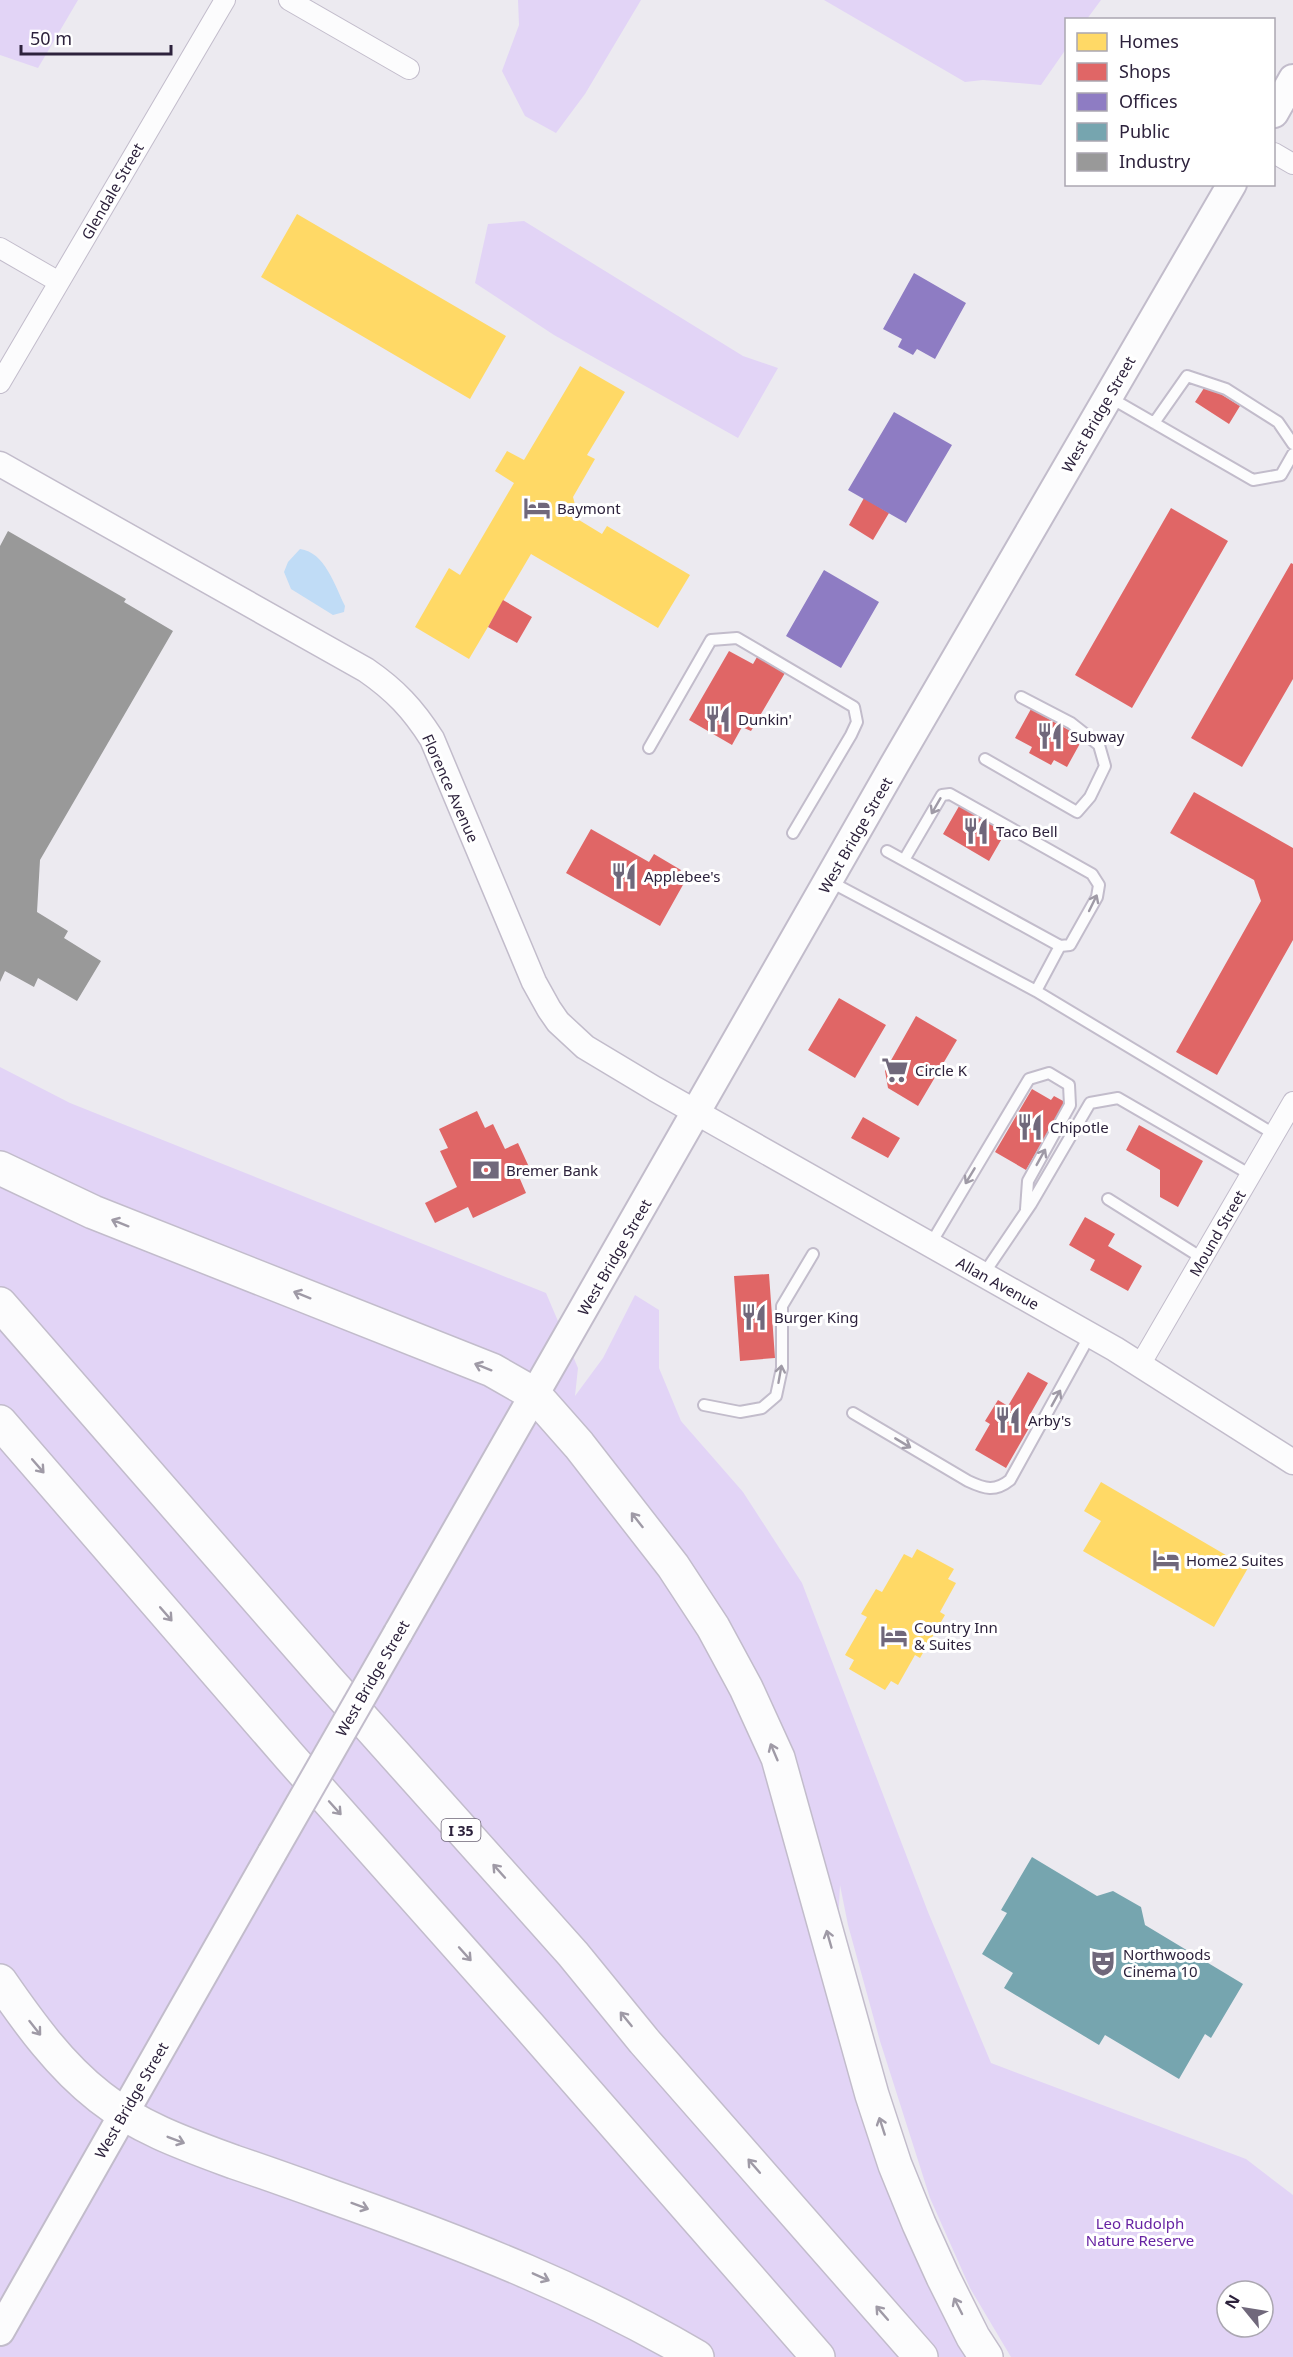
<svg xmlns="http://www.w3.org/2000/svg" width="1293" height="2357" viewBox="0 0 1293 2357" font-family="'Noto Sans',sans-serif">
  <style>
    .green { fill: #e2d4f6; fill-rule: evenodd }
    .water { fill: #c0dcf6 }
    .homes { fill: #ffd966 }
    .shops { fill: #e06666 }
    .offices { fill: #8e7cc3 }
    .public { fill: #76a5af }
    .industry { fill: #999 }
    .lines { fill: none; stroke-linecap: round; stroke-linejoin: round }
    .service-casing { stroke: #c2bccb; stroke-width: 14 }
    .minor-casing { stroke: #c2bccb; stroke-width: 22 }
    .tertiary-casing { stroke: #c2bccb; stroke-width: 27 }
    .secondary-casing { stroke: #c2bccb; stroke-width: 32 }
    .motorway-casing { stroke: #c2bccb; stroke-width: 36 }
    .service { stroke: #fcfcfd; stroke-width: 10 }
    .minor { stroke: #fcfcfd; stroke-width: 20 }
    .tertiary { stroke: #fcfcfd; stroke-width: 24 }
    .secondary { stroke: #fcfcfd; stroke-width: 28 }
    .motorway { stroke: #fcfcfd; stroke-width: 33 }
    .secondary-bridge-casing { stroke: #c2bccb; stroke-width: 32; stroke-linecap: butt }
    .secondary-bridge { stroke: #fcfcfd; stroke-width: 28 }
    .oneway { stroke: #9f9aa6 }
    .labels { text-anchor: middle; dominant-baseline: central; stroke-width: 6; stroke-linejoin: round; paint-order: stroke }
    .shield { fill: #fff; stroke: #6c6476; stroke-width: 1.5 }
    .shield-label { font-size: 14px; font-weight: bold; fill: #2d223c }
    .street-label { font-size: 15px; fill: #2d223c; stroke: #fff }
    .poi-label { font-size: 15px; fill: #2d223c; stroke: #fff; text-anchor: start }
    .park-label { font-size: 15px; fill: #6723a3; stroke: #fff }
  </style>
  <rect width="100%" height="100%" fill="#eceaf0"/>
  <path class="green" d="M0 0H78L38 68 0 55Z
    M518 0H641L585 94 556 133 525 116 502 71 519 25Z
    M824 0H1101L1087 19 1066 20V49L1041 85 983 80 965 82Z
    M524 221 743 356 778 368 738 438 554 335 475 283 488 224Z
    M0 1067 70 1103 546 1293 578 1368 575 1396 603 1358 635 1295 659 1310V1368L681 1421 743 1492 802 1583 928 1912 991 2063 1246 2159 1293 2195V2357H1011L970 2288 930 2198 880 2041 848 1925 840 1885 836 1962 872 2095 986 2357H0ZM1227 2291H1263V2327H1227Z"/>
  <path class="water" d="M300 549C325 552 335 586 345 606L344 612 333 615 291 589 284 572 288 562Z"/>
  <path class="homes" d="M297 214 506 336 470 399 261 277Z
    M580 366 625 392 587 455 595 459 573 497 579 520 602 534 607 526 690 575 658 628 531 554 469 659 415 627 449 568 460 575 514 483 495 471 507 451 524 460Z
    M1101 1482 1248 1568 1214 1627 1083 1551 1101 1521 1084 1511Z
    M917 1549 954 1569 948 1579 956 1583 940 1612 945 1615 920 1658 915 1655 898 1685 891 1681 885 1690 849 1669 854 1660 845 1655 867 1617 861 1614 876 1589 882 1592 904 1554 912 1558Z"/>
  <path class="shops" d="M1206 385 1240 406 1229 424 1195 402Z
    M864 498 889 513 873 540 849 525Z
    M1171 508 1228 541 1132 708 1075 675Z
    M1291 563 1293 564V679L1242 767 1191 738Z
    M503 600 532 617 517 643 488 627Z
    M729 651 753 664 757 657 785 673 751 731 742 727 732 745 689 720Z
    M1031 709 1083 738 1067 767 1054 760 1051 765 1029 753 1032 747 1015 738Z
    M1194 792 1293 848V940L1217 1075 1176 1052 1261 901 1254 880 1170 833Z
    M962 801 1008 828 989 861 943 834Z
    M591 829 649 862 654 854 681 870 677 878 684 883 660 926 566 873Z
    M839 998 886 1025 855 1078 808 1050Z
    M916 1016 957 1040 918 1106 888 1088 885 1071Z
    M1032 1089 1051 1100 1054 1096 1065 1102 1026 1170 995 1152Z
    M477 1111 485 1128 493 1124 505 1149 518 1143 529 1167 517 1172 526 1193 473 1218 468 1207 435 1223 425 1203 457 1187 440 1151 448 1148 439 1129Z
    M863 1117 900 1138 888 1158 851 1138Z
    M1139 1125 1203 1161 1178 1207 1160 1197V1170L1126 1150Z
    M1085 1217 1115 1234 1108 1246 1142 1266 1128 1291 1090 1270 1095 1260 1069 1245Z
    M769 1274 775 1358 740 1361 734 1276Z
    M1028 1372 1048 1383 1028 1418 1033 1421 1006 1468 975 1450 990 1424 985 1421 998 1400 1008 1406Z"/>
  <path class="offices" d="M914 273 966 303 935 359 917 349 913 355 898 347 902 339 883 329Z
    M894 412 952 445 906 523 848 490Z
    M824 570 879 602 841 668 786 636Z"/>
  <path class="public" d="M1032 1857 1097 1896 1113 1891 1141 1907 1145 1925 1243 1984 1211 2038 1205 2034 1179 2079 1105 2035 1099 2045 1004 1988 1013 1973 982 1954 1007 1913 1001 1910Z"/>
  <path class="industry" d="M8 531 126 599 124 602 173 631 40 860 37 912 68 931 64 938 101 961 77 1001 38 978 34 987 5 971 0 982V546Z"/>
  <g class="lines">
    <defs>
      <path id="service" d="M1109 397 1253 480 1281 475 1293 454
        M1154 423 1187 376 1226 389 1278 422 1293 444
        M649 748 711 640 737 638 854 707 857 722 851 735 793 833
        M985 759 1077 812 1090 797 1105 766 1099 745 1071 723 1021 697
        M887 851 1060 946 1070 945 1097 897 1099 885 1092 874 950 794 942 795 904 860
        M829 881 1036 991 1274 1134
        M1036 991 1060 946
        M1108 1199 1202 1258
        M930 1245 1029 1079 1049 1073 1069 1085 1070 1105 1028 1181 1026 1209
        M983 1275 1031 1204 1090 1103 1118 1098 1251 1175
        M704 1405 740 1412 762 1408 776 1396 782 1368V1306L813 1254
        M853 1413 968 1481C985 1489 995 1492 1010 1480L1090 1335"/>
      <path id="minor" d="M289 0 409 69
        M1274 153 1293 164
        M0 248 59 282
        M0 383 225 0
        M1140 1365 1293 1102"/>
      <path id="tertiary" d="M0 464 366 670C395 690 413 709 432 739L534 982 549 1009 558 1022 585 1047 655 1089 1115 1349 1293 1462"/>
      <path id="secondary" d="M1274 113 1293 79
        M398 1633 893 767 1232 184
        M0 2331 272 1853"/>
      <path id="motorway" d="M0 1168 93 1212 492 1370 534 1394 579 1445 673 1566 713 1627 746 1688 778 1758 872 2095 895 2165 919 2224 943 2277 973 2337 986 2357
        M0 1304 327 1679 573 1954 644 2041 921 2357
        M0 1422 290 1757 528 2025 818 2357
        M0 1981C29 2023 60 2066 100 2097 139 2128 188 2145 234 2162 273 2175 311 2189 350 2203 470 2246 587 2292 697 2357"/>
    </defs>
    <use href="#service" class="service-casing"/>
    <use href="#minor" class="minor-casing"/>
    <use href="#tertiary" class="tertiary-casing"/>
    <use href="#secondary" class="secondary-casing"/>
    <use href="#motorway" class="motorway-casing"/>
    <use href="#service" class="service"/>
    <use href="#minor" class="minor"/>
    <use href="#tertiary" class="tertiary"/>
    <use href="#secondary" class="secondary"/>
    <use href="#motorway" class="motorway"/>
    <defs>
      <path id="secondary-bridge" d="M272 1853 398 1633"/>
    </defs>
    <use href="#secondary-bridge" class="secondary-bridge-casing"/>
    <use href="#secondary-bridge" class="secondary-bridge"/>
  </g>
  <defs><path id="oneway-shaft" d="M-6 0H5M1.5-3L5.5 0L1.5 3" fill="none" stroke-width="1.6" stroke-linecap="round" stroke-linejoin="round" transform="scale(1.5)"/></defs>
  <g class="oneway">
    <use href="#oneway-shaft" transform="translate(936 806) rotate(120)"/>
    <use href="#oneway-shaft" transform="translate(1093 903) rotate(-64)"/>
    <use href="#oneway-shaft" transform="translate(1041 1157) rotate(-61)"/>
    <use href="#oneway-shaft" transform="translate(970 1176) rotate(121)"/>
    <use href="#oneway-shaft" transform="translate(120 1223) rotate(-158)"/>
    <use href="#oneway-shaft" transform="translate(302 1295) rotate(-158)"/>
    <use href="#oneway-shaft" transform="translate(483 1367) rotate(-158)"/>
    <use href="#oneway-shaft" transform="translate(780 1374) rotate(-80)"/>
    <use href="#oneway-shaft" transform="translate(1056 1398) rotate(-61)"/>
    <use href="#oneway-shaft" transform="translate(903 1443) rotate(31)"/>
    <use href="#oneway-shaft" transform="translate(38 1466) rotate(49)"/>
    <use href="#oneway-shaft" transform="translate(637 1520) rotate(-128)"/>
    <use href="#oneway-shaft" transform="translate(166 1614) rotate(49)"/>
    <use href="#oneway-shaft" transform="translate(774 1752) rotate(-113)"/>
    <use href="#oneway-shaft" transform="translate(335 1808) rotate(48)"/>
    <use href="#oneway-shaft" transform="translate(499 1871) rotate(-132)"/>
    <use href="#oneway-shaft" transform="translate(829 1939) rotate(-106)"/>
    <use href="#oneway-shaft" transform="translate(465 1954) rotate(48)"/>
    <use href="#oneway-shaft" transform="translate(626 2019) rotate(-129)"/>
    <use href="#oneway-shaft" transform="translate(35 2028) rotate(52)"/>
    <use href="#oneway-shaft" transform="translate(882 2126) rotate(-108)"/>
    <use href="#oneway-shaft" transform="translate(176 2140) rotate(21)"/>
    <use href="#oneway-shaft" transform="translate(754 2166) rotate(-131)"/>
    <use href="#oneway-shaft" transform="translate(360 2206) rotate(20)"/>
    <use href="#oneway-shaft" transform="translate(541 2277) rotate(24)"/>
    <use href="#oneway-shaft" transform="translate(958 2306) rotate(-117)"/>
    <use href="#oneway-shaft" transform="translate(882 2313) rotate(-131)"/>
  </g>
  <defs>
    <symbol id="hotel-bare" viewBox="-9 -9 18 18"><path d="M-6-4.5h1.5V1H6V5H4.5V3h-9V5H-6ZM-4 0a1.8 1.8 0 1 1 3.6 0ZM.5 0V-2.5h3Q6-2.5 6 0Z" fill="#70687b" stroke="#fff" stroke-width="2.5" paint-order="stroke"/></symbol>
    <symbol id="restaurant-bare" viewBox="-9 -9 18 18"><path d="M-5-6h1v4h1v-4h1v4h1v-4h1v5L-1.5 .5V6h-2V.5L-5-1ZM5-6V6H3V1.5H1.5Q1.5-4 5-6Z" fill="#70687b" stroke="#fff" stroke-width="2.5" paint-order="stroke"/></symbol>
    <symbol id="supermarket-bare" viewBox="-9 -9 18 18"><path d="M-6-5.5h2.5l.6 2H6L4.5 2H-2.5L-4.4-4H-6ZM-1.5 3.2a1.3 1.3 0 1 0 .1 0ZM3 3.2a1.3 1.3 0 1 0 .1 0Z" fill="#70687b" stroke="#fff" stroke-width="2.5" paint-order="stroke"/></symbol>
    <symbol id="bank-bare" viewBox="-9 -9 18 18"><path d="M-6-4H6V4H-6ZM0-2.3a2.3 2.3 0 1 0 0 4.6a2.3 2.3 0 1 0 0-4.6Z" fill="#70687b" stroke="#fff" stroke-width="2.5" paint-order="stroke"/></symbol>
    <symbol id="theatre-bare" viewBox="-9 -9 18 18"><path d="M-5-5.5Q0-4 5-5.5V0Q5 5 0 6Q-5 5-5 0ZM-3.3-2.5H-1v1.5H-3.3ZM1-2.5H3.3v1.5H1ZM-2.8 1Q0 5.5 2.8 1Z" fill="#70687b" stroke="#fff" stroke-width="2.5" paint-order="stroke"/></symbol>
  </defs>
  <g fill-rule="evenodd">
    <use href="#hotel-bare" x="518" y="489" width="38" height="38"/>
    <use href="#restaurant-bare" x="699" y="700" width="38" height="38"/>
    <use href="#restaurant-bare" x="1031" y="717" width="38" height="38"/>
    <use href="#restaurant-bare" x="957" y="812" width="38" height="38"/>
    <use href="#restaurant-bare" x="605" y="857" width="38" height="38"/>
    <use href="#supermarket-bare" x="876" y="1051" width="38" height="38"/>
    <use href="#restaurant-bare" x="1011" y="1108" width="38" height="38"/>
    <use href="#bank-bare" x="467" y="1151" width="38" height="38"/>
    <use href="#restaurant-bare" x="735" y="1298" width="38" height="38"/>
    <use href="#restaurant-bare" x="989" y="1401" width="38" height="38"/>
    <use href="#hotel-bare" x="1147" y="1541" width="38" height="38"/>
    <use href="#hotel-bare" x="875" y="1617" width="38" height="38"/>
    <use href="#theatre-bare" x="1084" y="1944" width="38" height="38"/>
  </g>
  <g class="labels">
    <rect class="shield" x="441.5" y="1819" width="39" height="22" rx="4.5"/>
    <g class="shield-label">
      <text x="461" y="1830">I 35</text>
    </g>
    <g class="street-label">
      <text transform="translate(112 191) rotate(-60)">Glendale Street</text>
      <text transform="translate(1098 414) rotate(-60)">West Bridge Street</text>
      <text transform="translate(451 788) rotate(66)">Florence Avenue</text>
      <text transform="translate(855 835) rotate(-60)">West Bridge Street</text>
      <text transform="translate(1217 1233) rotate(-60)">Mound Street</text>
      <text transform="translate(614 1257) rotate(-60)">West Bridge Street</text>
      <text transform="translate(998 1283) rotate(29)">Allan Avenue</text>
      <text transform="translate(372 1678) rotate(-60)">West Bridge Street</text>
      <text transform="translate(131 2100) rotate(-60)">West Bridge Street</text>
    </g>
    <g class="poi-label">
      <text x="557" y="508">Baymont</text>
      <text x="738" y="719">Dunkin'</text>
      <text x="1070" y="736">Subway</text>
      <text x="996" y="831">Taco Bell</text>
      <text x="644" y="876">Applebee's</text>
      <text x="915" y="1070">Circle K</text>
      <text x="1050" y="1127">Chipotle</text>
      <text x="506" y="1170">Bremer Bank</text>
      <text x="774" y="1317">Burger King</text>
      <text x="1028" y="1420">Arby's</text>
      <text x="1186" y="1560">Home2 Suites</text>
      <text x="914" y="1627">Country Inn<tspan x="914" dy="17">&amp; Suites</tspan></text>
      <text x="1123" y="1954">Northwoods<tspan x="1123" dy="17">Cinema 10</tspan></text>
    </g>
    <g class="park-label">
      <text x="1140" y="2223">Leo Rudolph<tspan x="1140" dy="17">Nature Reserve</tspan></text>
    </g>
  </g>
  <rect x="1065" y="18" width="210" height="168" fill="#ffffff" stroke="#aba7b1" stroke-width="1.5"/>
  <rect x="1077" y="33" width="30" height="18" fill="#ffd966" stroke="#aba7b1" stroke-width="1.5"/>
  <text x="1119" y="48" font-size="18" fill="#2d223c">Homes</text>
  <rect x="1077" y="63" width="30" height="18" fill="#e06666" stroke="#aba7b1" stroke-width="1.5"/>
  <text x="1119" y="78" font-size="18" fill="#2d223c">Shops</text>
  <rect x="1077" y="93" width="30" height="18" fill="#8e7cc3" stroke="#aba7b1" stroke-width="1.5"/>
  <text x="1119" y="108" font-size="18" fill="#2d223c">Offices</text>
  <rect x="1077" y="123" width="30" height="18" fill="#76a5af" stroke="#aba7b1" stroke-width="1.5"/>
  <text x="1119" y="138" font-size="18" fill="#2d223c">Public</text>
  <rect x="1077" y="153" width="30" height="18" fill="#999999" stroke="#aba7b1" stroke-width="1.5"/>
  <text x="1119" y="168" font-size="18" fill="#2d223c">Industry</text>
  <g transform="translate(1245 2309) rotate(300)"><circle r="28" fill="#ffffff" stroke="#aba7b1" stroke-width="1.5"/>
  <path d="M0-4.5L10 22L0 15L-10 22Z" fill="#70687b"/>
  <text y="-9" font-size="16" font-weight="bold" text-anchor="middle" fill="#2d223c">N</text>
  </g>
  <path d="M21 45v9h150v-9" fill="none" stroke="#2d223c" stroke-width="3"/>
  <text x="30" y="45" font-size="18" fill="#2d223c" stroke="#ffffff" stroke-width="4.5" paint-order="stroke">50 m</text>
</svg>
